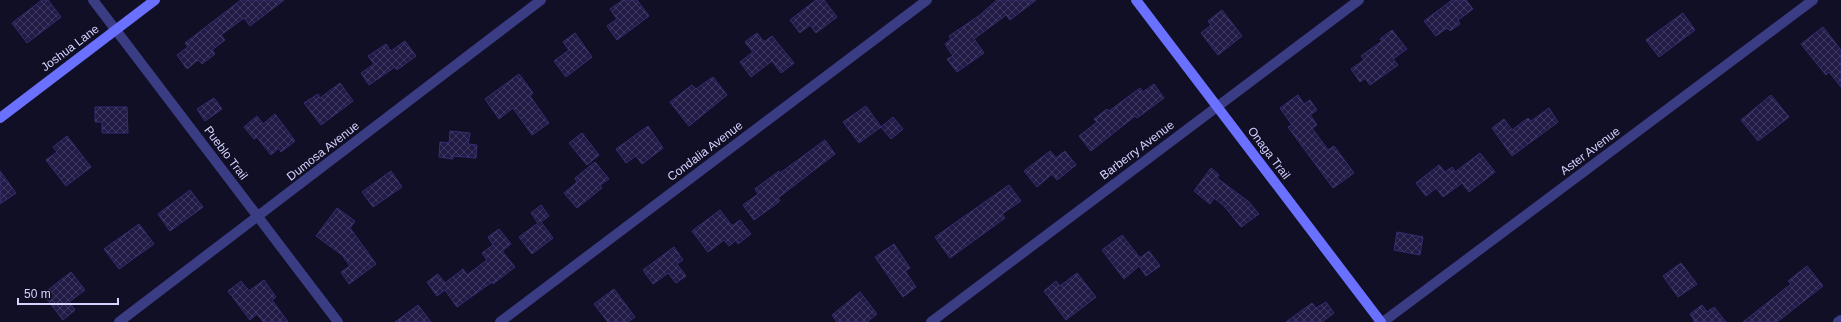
<svg xmlns="http://www.w3.org/2000/svg" width="1841" height="322" viewBox="0 0 1841 322" font-family="Helvetica,sans-serif">
  <style>
    .building { fill: url(#building-cross-hatch); stroke: #362d72 }
    .lines { fill: none; stroke-linecap: round; stroke-linejoin: round }
    .street { stroke: #3a3c84; stroke-width: 10 }
    .secondary { stroke: #6a70ff; stroke-width: 10 }
    .labels { text-anchor: middle; dominant-baseline: central; stroke-width: 3; stroke-linejoin: round; paint-order: stroke }
    .street-label { font-size: 12px; fill: #d5d3ff; stroke: #110f25 }
  </style>
  <defs>
    <pattern id="building-cross-hatch" width="8" height="8" patternUnits="userSpaceOnUse"><rect width="8" height="8" fill="#211b46"/><path d="M0 0l8 8M0 8l8-8" fill="none" stroke="#403b62"/></pattern>
  </defs>
  <rect width="100%" height="100%" fill="#110f25"/>
  <path class="building" d="M42 0H48L61 17 27 43 12 23Z
    M241 0H284L250 26 244 18 221 35 225 40 212 50 215 54 202 64 198 60 187 69 177 55 188 47 185 43Z
    M623 0H637L649 16 617 40 607 26 617 19 610 9Z
    M816 0H824L837 17 816 33 810 25 800 33 790 20Z
    M997 0H1036L1010 20 1006 15 974 39 984 53 957 72 947 59 953 56 945 44 951 39 949 36 980 15Z
    M1452 0H1466L1473 9 1458 20 1460 24 1450 31 1447 28 1436 36 1424 21Z
    M1222 10 1242 36 1218 55 1201 33 1211 25 1208 21Z
    M1683 13 1695 30 1659 57 1646 40Z
    M1823 27 1841 50V87L1829 72 1826 75 1801 44Z
    M1392 30 1407 49 1393 59 1398 65 1370 85 1365 78 1360 82 1351 69 1364 60 1361 56 1382 41 1380 39Z
    M575 33 592 57 566 77 554 61 569 50 563 42Z
    M757 33 764 42 772 36 794 63 781 73 772 61 751 77 740 62 753 52 745 42Z
    M405 41 416 56 397 70 395 67 369 85 361 73 374 64 368 56 386 44 391 51Z
    M519 74 533 93 530 96 549 123 532 135 513 108 499 119 485 99Z
    M713 77 727 95 689 126 670 102 692 85 696 89Z
    M340 83 353 101 321 125 304 103 318 94 320 98Z
    M1154 84 1164 98 1137 118 1135 116 1091 151 1079 136 1097 122 1094 119 1107 109 1109 111 1140 88 1143 92Z
    M1298 95 1304 104 1310 100 1317 110 1310 115 1317 125 1312 128 1328 150 1334 146 1354 173 1333 188 1288 127 1292 125 1280 108Z
    M1771 95 1789 117 1758 141 1741 120Z
    M214 98 222 109 205 121 197 109Z
    M866 106 881 127 859 143 843 122Z
    M95 107H127L128 133H102V122H95Z
    M1549 108 1558 122 1512 156 1492 128 1504 119 1512 130 1528 118 1531 121Z
    M275 114 295 141 281 152 279 148 271 155 257 137 254 139 244 127 257 116 263 124Z
    M893 117 903 129 891 139 881 127Z
    M648 126 663 148 642 164 636 156 626 163 616 149Z
    M450 131 470 133 468 144 477 145 476 158 453 156V159L439 157 440 142 449 143Z
    M582 133 599 155 587 165 569 143Z
    M67 136 91 167 66 186 46 160 57 152 53 147Z
    M825 140 835 154 778 198 780 201 754 220 743 205 758 194 755 189 779 171 780 173Z
    M1050 151 1056 158 1065 151 1076 165 1057 180 1052 174 1037 187 1024 171Z
    M1480 153 1495 172 1469 192 1462 183 1443 197 1436 188 1426 196 1416 183 1439 165 1445 172 1452 167 1455 172Z
    M595 162 609 179 600 185 602 188 577 208 564 193 577 182 575 178Z
    M1211 168 1219 175 1217 178 1249 202 1259 214 1241 227 1224 206 1214 198 1210 204 1194 191Z
    M0 171 16 193 0 204Z
    M391 171 402 187 373 207 362 192Z
    M1009 185 1021 201 1002 214 1005 218 950 258 935 237Z
    M190 190 203 207 170 231 158 214Z
    M541 205 549 216 541 222 553 238 532 254 519 237 538 223 531 213Z
    M337 208 355 221 350 228 376 264 349 284 341 272 350 266 342 255 316 236Z
    M720 210 732 226 740 220 751 234 738 244 736 240 729 246 724 240 708 252 692 231Z
    M139 224 154 244 119 269 104 249Z
    M499 229 511 244 502 251 515 267 493 284 492 282 457 307 445 290 437 296 427 282 438 274 445 283 463 269 467 275 487 260 482 253 493 245 488 237Z
    M1397 232 1423 237 1420 255 1394 250Z
    M1122 235 1140 258 1149 251 1160 266 1146 276 1139 266 1124 279 1102 250Z
    M894 244 910 268 905 271 916 287 903 297 875 257Z
    M674 247 683 260 677 264 686 276 676 283 668 273 653 284 643 270Z
    M1681 263 1697 284 1678 297 1663 276Z
    M1807 266 1823 286 1777 322H1743L1791 284 1788 281Z
    M71 272 85 290 69 302 75 310 63 320 43 294Z
    M1077 273 1096 297 1066 320 1044 291 1056 281 1060 286Z
    M264 280 276 297 272 300 288 322H263L257 314 250 320 228 291 241 281 249 291Z
    M614 289 635 317 628 322H608L594 304Z
    M860 292 877 314 867 322H837L832 315Z
    M1326 302 1334 313 1322 322H1286L1312 303 1316 308Z
    M418 305 431 322H395Z
    M1702 305 1707 312 1714 307 1726 322H1693L1695 321 1690 314Z"/>
  <g class="lines">
    <path class="street" d="M93 0 338 322
      M119 322 541 0
      M500 322 927 0
      M931 322 1359 0
      M1383 322 1813 0
      M1838 322 1841 320"/>
    <path class="secondary" d="M1136 0 1381 322
      M0 118 155 0"/>
  </g>
  <g class="labels">
    <g class="street-label">
      <text transform="translate(70 48) rotate(-37)">Joshua Lane</text>
      <text transform="translate(1137 150) rotate(-37)">Barberry Avenue</text>
      <text transform="translate(323 151) rotate(-38)">Dumosa Avenue</text>
      <text transform="translate(705 151) rotate(-37)">Condalia Avenue</text>
      <text transform="translate(1590 151) rotate(-37)">Aster Avenue</text>
      <text transform="translate(226 153) rotate(53)">Pueblo Trail</text>
      <text transform="translate(1269 153) rotate(53)">Onaga Trail</text>
    </g>
  </g>
  <path d="M18 298v6h100v-6" fill="none" stroke="#d5d3ff" stroke-width="2"/>
  <text x="24" y="298" font-size="12" fill="#d5d3ff" stroke="#110f25" stroke-width="3" paint-order="stroke">50 m</text>
</svg>
